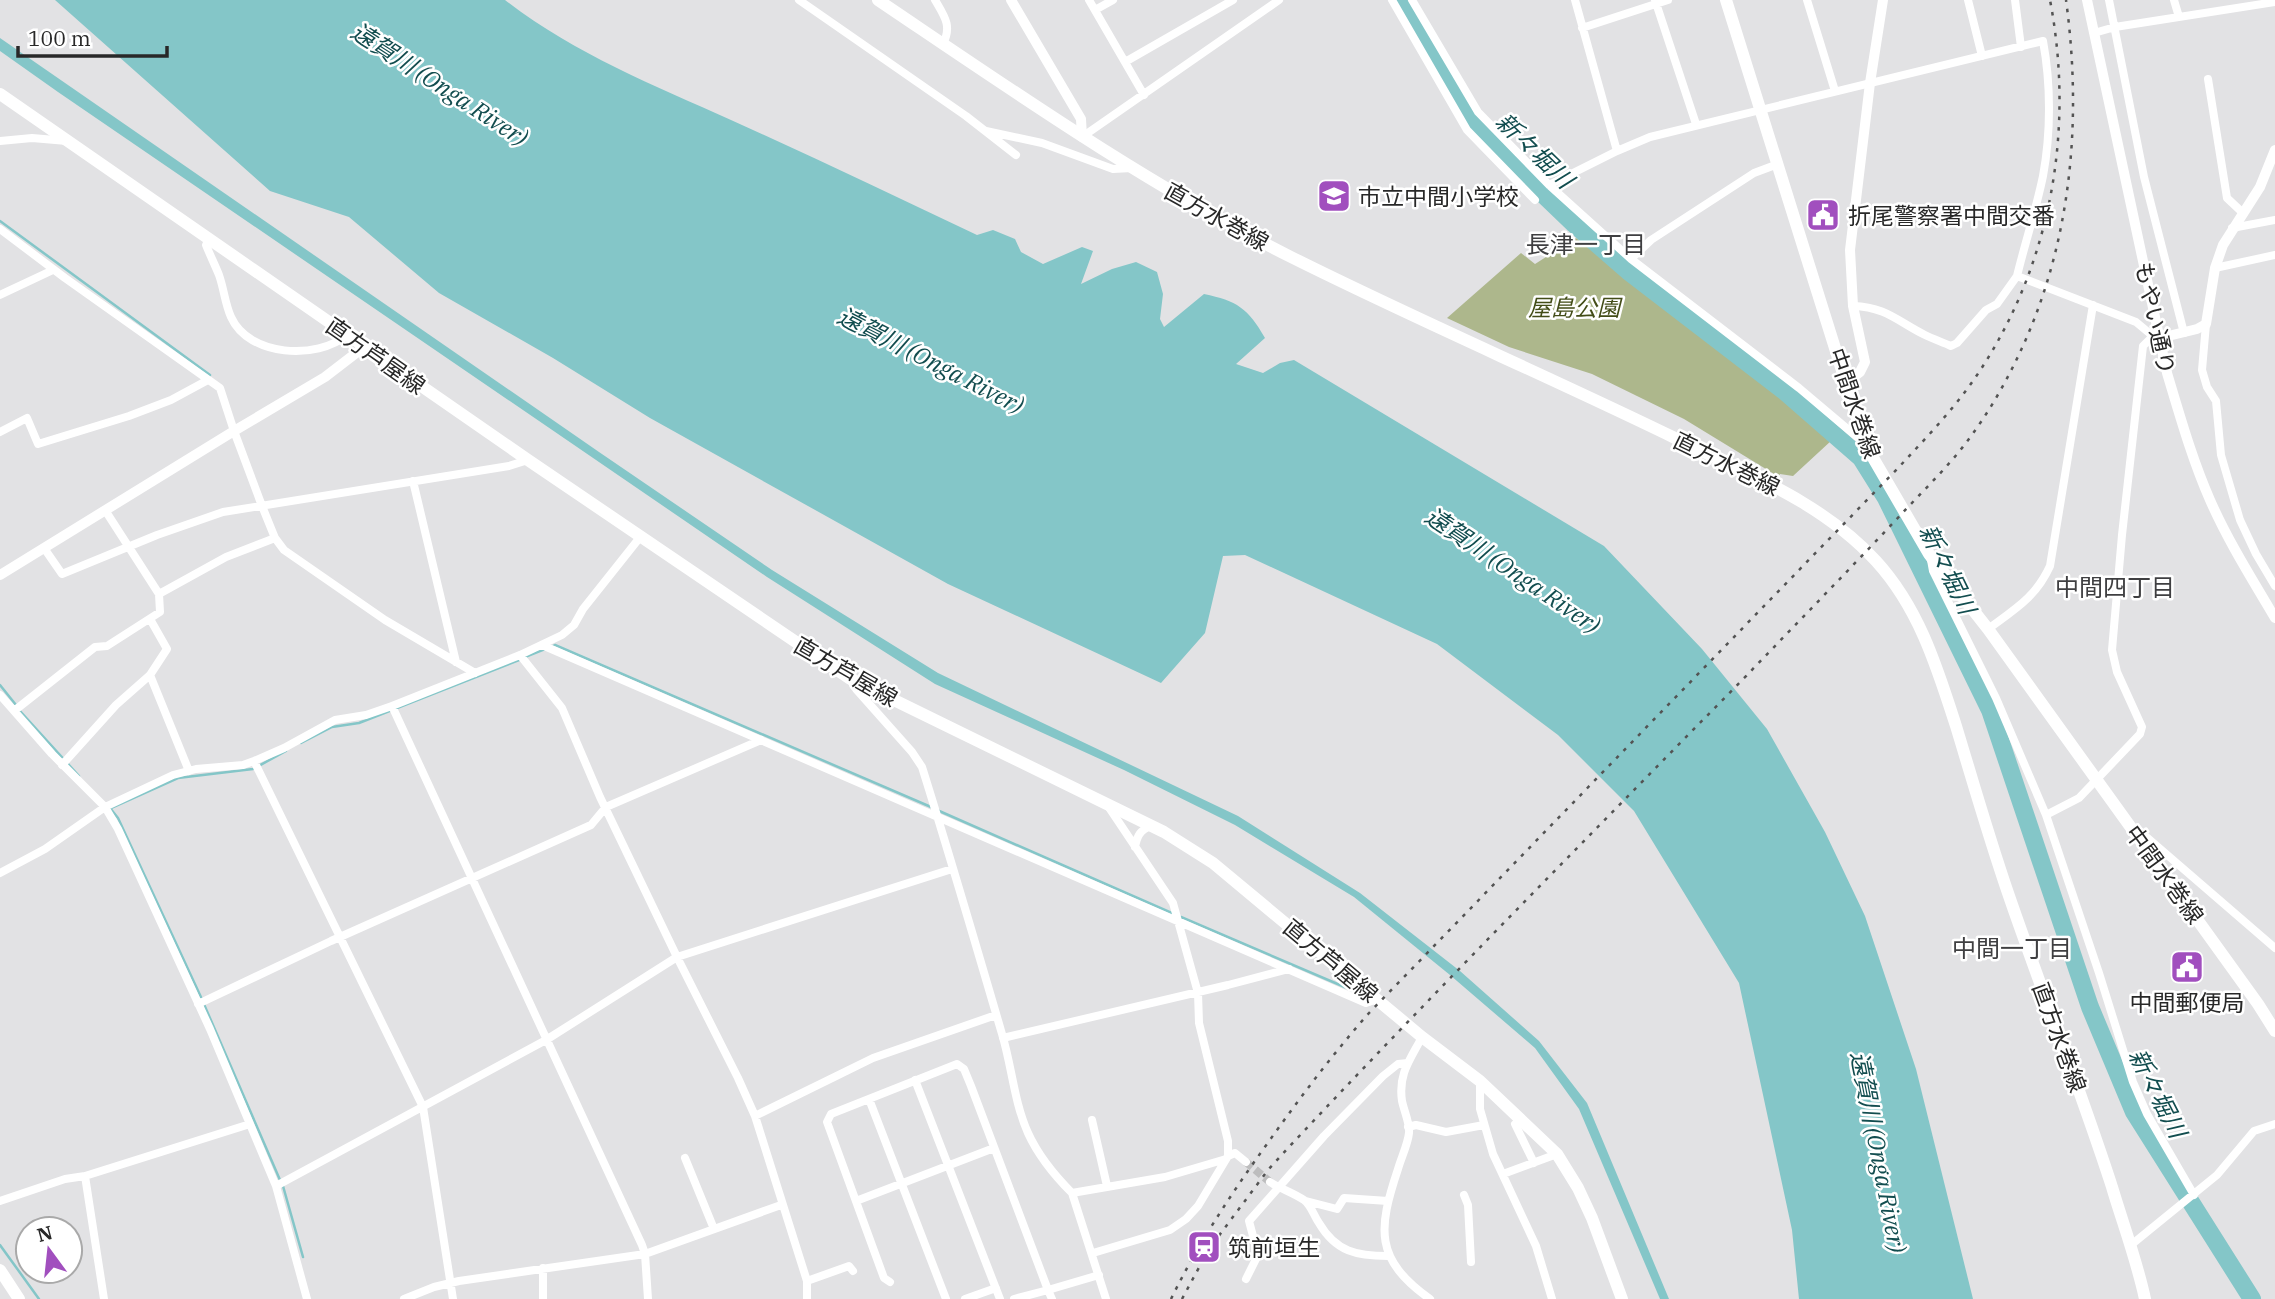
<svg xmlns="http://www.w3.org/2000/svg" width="2275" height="1299" viewBox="0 0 2275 1299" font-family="'IBM Plex Serif','Noto Sans JP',serif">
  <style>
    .green { fill: #adb78c }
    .water { fill: #84c6c8 }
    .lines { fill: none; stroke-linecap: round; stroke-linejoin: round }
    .stream { stroke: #84c6c8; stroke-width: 2.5 }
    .river { stroke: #84c6c8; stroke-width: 18 }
    .minor-tunnel { stroke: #bdbdbe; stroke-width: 8; stroke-dasharray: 8 4; stroke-linecap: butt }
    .minor { stroke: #fff; stroke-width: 8 }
    .tertiary { stroke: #fff; stroke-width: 10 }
    .secondary { stroke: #fff; stroke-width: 12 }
    .primary { stroke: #fff; stroke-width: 12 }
    .rail { stroke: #535353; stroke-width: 2.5; stroke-dasharray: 3.5 7; stroke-linecap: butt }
    .labels { text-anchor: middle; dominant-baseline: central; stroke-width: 5; stroke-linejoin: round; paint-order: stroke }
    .poi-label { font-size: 23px; fill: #282828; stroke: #fff; text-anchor: start }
    .street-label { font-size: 23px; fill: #282828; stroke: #fff }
    .park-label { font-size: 23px; font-style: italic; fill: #434d18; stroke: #fff }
    .water-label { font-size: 24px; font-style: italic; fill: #124d4f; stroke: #fff }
    .neighbourhood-label { font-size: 24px; fill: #3f3f41; stroke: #fff }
  </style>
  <rect width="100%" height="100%" fill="#e2e2e4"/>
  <path class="green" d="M1576 238 1702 329 1832 440 1793 476 1780 474 1779 477 1684 419 1592 374 1509 347 1447 318 1521 253 1535 264Z"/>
  <path class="water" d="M55 0H505C573 53 653 85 731 120 813 157 895 196 977 235L993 230 1015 239 1021 252 1043 264 1082 247 1093 251 1081 284 1112 269 1136 262 1157 272 1163 294 1160 319 1164 327 1204 294C1237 301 1248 308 1265 338L1236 364 1263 373 1280 363 1294 360 1604 546 1702 649 1767 729 1825 832 1865 916 1916 1069 1973 1299H1799L1792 1230 1739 983 1634 811 1558 735 1437 644 1245 555 1223 556 1205 633 1161 683 948 584 650 418 553 358 439 293 349 217 270 191Z
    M0 38 599 452 772 570 938 673 1238 816 1360 893 1460 971 1539 1041 1587 1103 1669 1299H1660L1579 1109 1535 1048 1450 975 1354 897 1235 825 1124 770 935 684 767 577 58 92 0 51Z"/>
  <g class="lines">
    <path class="stream" d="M0 221 210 375
      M551 647 555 645 931 807
      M525 657 545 649
      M0 685 16 705
      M20 711 79 776
      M301 743 332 727 359 723 519 660
      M110 808 118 818 200 995 280 1180
      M111 808 178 778 253 769 286 751
      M937 810 1174 914
      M1181 917 1361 994
      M283 1186 303 1257
      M0 1245 39 1299"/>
    <path class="river" d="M1401 0 1474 124 1522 174 1574 224 1628 271 1783 390 1861 458 1886 498 1990 710 2090 1007 2134 1112 2252 1299"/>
    <path class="minor-tunnel" d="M1246 1162 1270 1182"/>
    <path class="minor" d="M799 0 966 116 1016 155
      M935 0C945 17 952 26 943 44
      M1089 0 1144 95
      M1392 0 1467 130 1535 200
      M1412 0 1478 112 1549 185 1631 259 1799 388 1863 442
      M1575 0 1617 151
      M1655 0 1696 124
      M1807 0 1835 91
      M1968 0 1982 56
      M2015 0 2021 47
      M2109 0 2144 177 2184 333
      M2174 0 2179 17
      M1095 10 1113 0
      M1582 28 1668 0
      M2094 33 2115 27 2275 2
      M1125 62 1233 0
      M2208 79 2227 198 2243 213
      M986 131 1042 143 1113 169 1132 168
      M1082 137 1279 0
      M0 141 32 138 67 141
      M1549 185 1617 151 1650 137 2043 41C2051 84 2051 133 2043 176 2036 210 2025 243 2017 276L1997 304 1986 310 1957 343 1951 346C1942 342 1933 339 1925 335 1897 321 1886 307 1853 306
      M2232 228 2275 220
      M0 229 65 278 220 388 234 431 262 506 275 538 284 550 385 620 475 673
      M209 239 206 245C210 255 215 265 219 275 224 289 225 304 231 317 249 357 317 360 347 335
      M1631 259 1651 240 1754 173 1778 164
      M2215 268 2275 255
      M2017 276 2136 322 2154 337
      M0 295 53 270
      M2206 324 2202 370 2207 387 2216 401 2221 455 2240 520 2256 554 2275 586
      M0 432 27 418 38 444 129 416 171 400 208 380
      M413 481 456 662
      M44 548 62 574 157 535 223 512 509 466 528 460
      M1931 560 1933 571 1996 698 2046 815 2099 973 2133 1082 2147 1114 2194 1195
      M159 594 226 557 275 538
      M1988 629C2015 609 2036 597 2050 566L2093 305
      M542 645 1366 1003 1377 999
      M520 655 562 708 600 797 677 957 738 1078 755 1116 807 1281V1299
      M150 675 189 771
      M851 681 856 689 912 752 922 767C950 856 976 945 1002 1034 1012 1067 1014 1102 1028 1133 1038 1155 1055 1176 1072 1193L1106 1299
      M0 695 52 754 105 807 118 829 210 1029 268 1167 276 1186 307 1299
      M392 706 642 1245 645 1254 648 1299
      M14 711 95 647 107 646 160 612 159 594 105 510
      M254 761 423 1107 453 1299
      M62 765 116 705 150 675 167 649 150 619
      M2046 815 2079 798 2140 734 2142 727 2117 672 2112 650 2122 535 2143 346 2152 337
      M2136 828 2275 948
      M1135 847C1137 836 1140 830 1151 826
      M0 873 45 849 105 807 173 775 196 769 243 765 254 761 284 748 335 720 366 715 392 706 520 655 562 635 574 625 583 609 641 536
      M198 1004 331 941 591 825 606 807 761 740
      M1422 1037C1410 1060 1398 1074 1402 1101 1404 1111 1410 1123 1409 1133 1408 1144 1401 1158 1398 1169 1378 1229 1374 1259 1430 1299
      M1003 1038 1228 985 1289 969
      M915 1080 1000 1299
      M1480 1081V1109L1493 1154 1536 1246 1552 1299
      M869 1099 946 1299
      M755 1116 873 1058 996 1015
      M1092 1120 1107 1186
      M1515 1124 1534 1163
      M1408 1127 1416 1125 1446 1132 1484 1125
      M1228 1156 1235 1153 1246 1162
      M685 1158 714 1229
      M1503 1174 1557 1154
      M85 1176 104 1299
      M1270 1182C1281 1189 1294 1193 1304 1200 1311 1205 1314 1216 1319 1223 1336 1252 1357 1256 1388 1256
      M276 1186 546 1040 677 957 952 869
      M1072 1193 1165 1177 1226 1159
      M1464 1195 1468 1205 1471 1262
      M0 1201 65 1179 85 1176 250 1124
      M856 1201 994 1148
      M1306 1201 1337 1209 1344 1198 1388 1201
      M2131 1245 2217 1175 2254 1131 2275 1124
      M1093 1253 1170 1230 1186 1219 1198 1206 1228 1156V1141L1199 1023 1198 993 1173 903 1108 806
      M543 1268V1299
      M1246 1279 1258 1255 1249 1221 1324 1136 1383 1076 1398 1064 1408 1063
      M807 1281 849 1266 853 1271
      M890 1282 884 1278 827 1122 831 1114 957 1064 964 1069 971 1086 1048 1290 1014 1299
      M404 1299 434 1287 459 1281 645 1254 781 1205
      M965 1299 996 1288
      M1052 1299 1048 1290 1099 1275"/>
    <path class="tertiary" d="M1011 0 1081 119 1082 137
      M2087 0 2167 373C2180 416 2192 459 2210 500 2228 541 2252 579 2275 618
      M2160 338 2197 329 2206 324 2215 268 2223 245 2260 187 2275 150
      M1847 382 1860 372 1865 362 1853 306 1850 250 1870 83 1883 0
      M0 575 234 431 325 377 364 347"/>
    <path class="secondary" d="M1726 0 1865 444 1929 554 1988 629 2258 1004 2275 1031
      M0 1270 19 1299"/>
    <path class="primary" d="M878 0C1013 91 1146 184 1291 257 1419 321 1550 377 1679 440 1748 474 1823 503 1876 561 1919 608 1937 667 1956 726 1973 782 1989 838 2008 893 2042 992 2080 1088 2112 1187 2123 1224 2137 1261 2145 1299
      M0 94 528 460 849 678 1164 832 1213 863 1422 1037 1480 1081 1557 1154 1578 1188 1592 1218 1622 1299"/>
    <path class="rail" d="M1171 1299C1198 1244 1231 1194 1267 1144 1299 1099 1332 1055 1369 1013L1899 467C1925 439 1953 410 1975 378 2051 267 2075 131 2050 0
      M1182 1299 1209 1249 1268 1170 1288 1148C1439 987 1594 831 1748 674 1797 623 1846 573 1894 522 1915 499 1938 477 1958 453 1984 421 2005 385 2022 348 2072 239 2082 118 2066 0"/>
  </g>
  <defs>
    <symbol id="school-square" viewBox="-11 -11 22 22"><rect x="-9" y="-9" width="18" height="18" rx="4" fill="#a14fbe" stroke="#fff"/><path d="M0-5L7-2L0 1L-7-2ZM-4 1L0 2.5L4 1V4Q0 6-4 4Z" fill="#fff"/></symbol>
    <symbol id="civic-square" viewBox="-11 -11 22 22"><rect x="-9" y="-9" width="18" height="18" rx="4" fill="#a14fbe" stroke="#fff"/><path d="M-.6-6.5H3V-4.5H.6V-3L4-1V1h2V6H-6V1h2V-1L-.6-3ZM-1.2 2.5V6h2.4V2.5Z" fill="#fff"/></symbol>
    <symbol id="station-square" viewBox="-11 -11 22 22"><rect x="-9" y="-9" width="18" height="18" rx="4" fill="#a14fbe" stroke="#fff"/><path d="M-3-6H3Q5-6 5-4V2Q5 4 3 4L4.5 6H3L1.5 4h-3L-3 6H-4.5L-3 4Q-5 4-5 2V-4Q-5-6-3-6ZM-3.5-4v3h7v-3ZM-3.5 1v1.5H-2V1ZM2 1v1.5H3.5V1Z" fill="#fff"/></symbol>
  </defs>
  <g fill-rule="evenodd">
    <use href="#school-square" x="1315" y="177" width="38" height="38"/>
    <use href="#civic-square" x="1804" y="196" width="38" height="38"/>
    <use href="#civic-square" x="2168" y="948" width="38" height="38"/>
    <use href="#station-square" x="1185" y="1228" width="38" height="38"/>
  </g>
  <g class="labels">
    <g class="poi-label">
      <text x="1358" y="196">市立中間小学校</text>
      <text x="1848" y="215">折尾警察署中間交番</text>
      <text x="2187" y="1002" text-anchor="middle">中間郵便局</text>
      <text x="1228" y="1247">筑前垣生</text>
    </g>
    <g class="street-label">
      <text transform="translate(1217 216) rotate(29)">直方水巻線</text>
      <text transform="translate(2156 318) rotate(78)">もやい通り</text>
      <text transform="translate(376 355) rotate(35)">直方芦屋線</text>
      <text transform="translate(1855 403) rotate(71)">中間水巻線</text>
      <text transform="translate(1727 463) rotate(26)">直方水巻線</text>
      <text transform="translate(846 671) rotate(30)">直方芦屋線</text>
      <text transform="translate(2165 874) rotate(54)">中間水巻線</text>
      <text transform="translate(1331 960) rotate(40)">直方芦屋線</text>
      <text transform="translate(2060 1037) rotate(70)">直方水巻線</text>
    </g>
    <g class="park-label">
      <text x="1574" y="307">屋島公園</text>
    </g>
    <g class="water-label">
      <text transform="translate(440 84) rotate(33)">遠賀川 (Onga River)</text>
      <text transform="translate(1535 150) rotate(44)">新々堀川</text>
      <text transform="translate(931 360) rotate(27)">遠賀川 (Onga River)</text>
      <text transform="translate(1948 569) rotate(64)">新々堀川</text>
      <text transform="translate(1513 570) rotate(34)">遠賀川 (Onga River)</text>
      <text transform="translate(2158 1093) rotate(63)">新々堀川</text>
      <text transform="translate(1879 1152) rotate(79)">遠賀川 (Onga River)</text>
    </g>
    <g class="neighbourhood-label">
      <text x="1586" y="244">長津一丁目</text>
      <text x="2115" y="587">中間四丁目</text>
      <text x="2012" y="948">中間一丁目</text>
    </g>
  </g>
  <g transform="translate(49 1250) rotate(345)"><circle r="33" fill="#ffffff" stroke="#a9a9a9" stroke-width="2"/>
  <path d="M0-5L12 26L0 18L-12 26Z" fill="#a14fbe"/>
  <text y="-10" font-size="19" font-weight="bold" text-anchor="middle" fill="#282828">N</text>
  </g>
  <path d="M18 46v10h149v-10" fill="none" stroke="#282828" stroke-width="3.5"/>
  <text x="28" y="46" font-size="21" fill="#282828" stroke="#ffffff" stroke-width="5" paint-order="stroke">100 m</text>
</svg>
